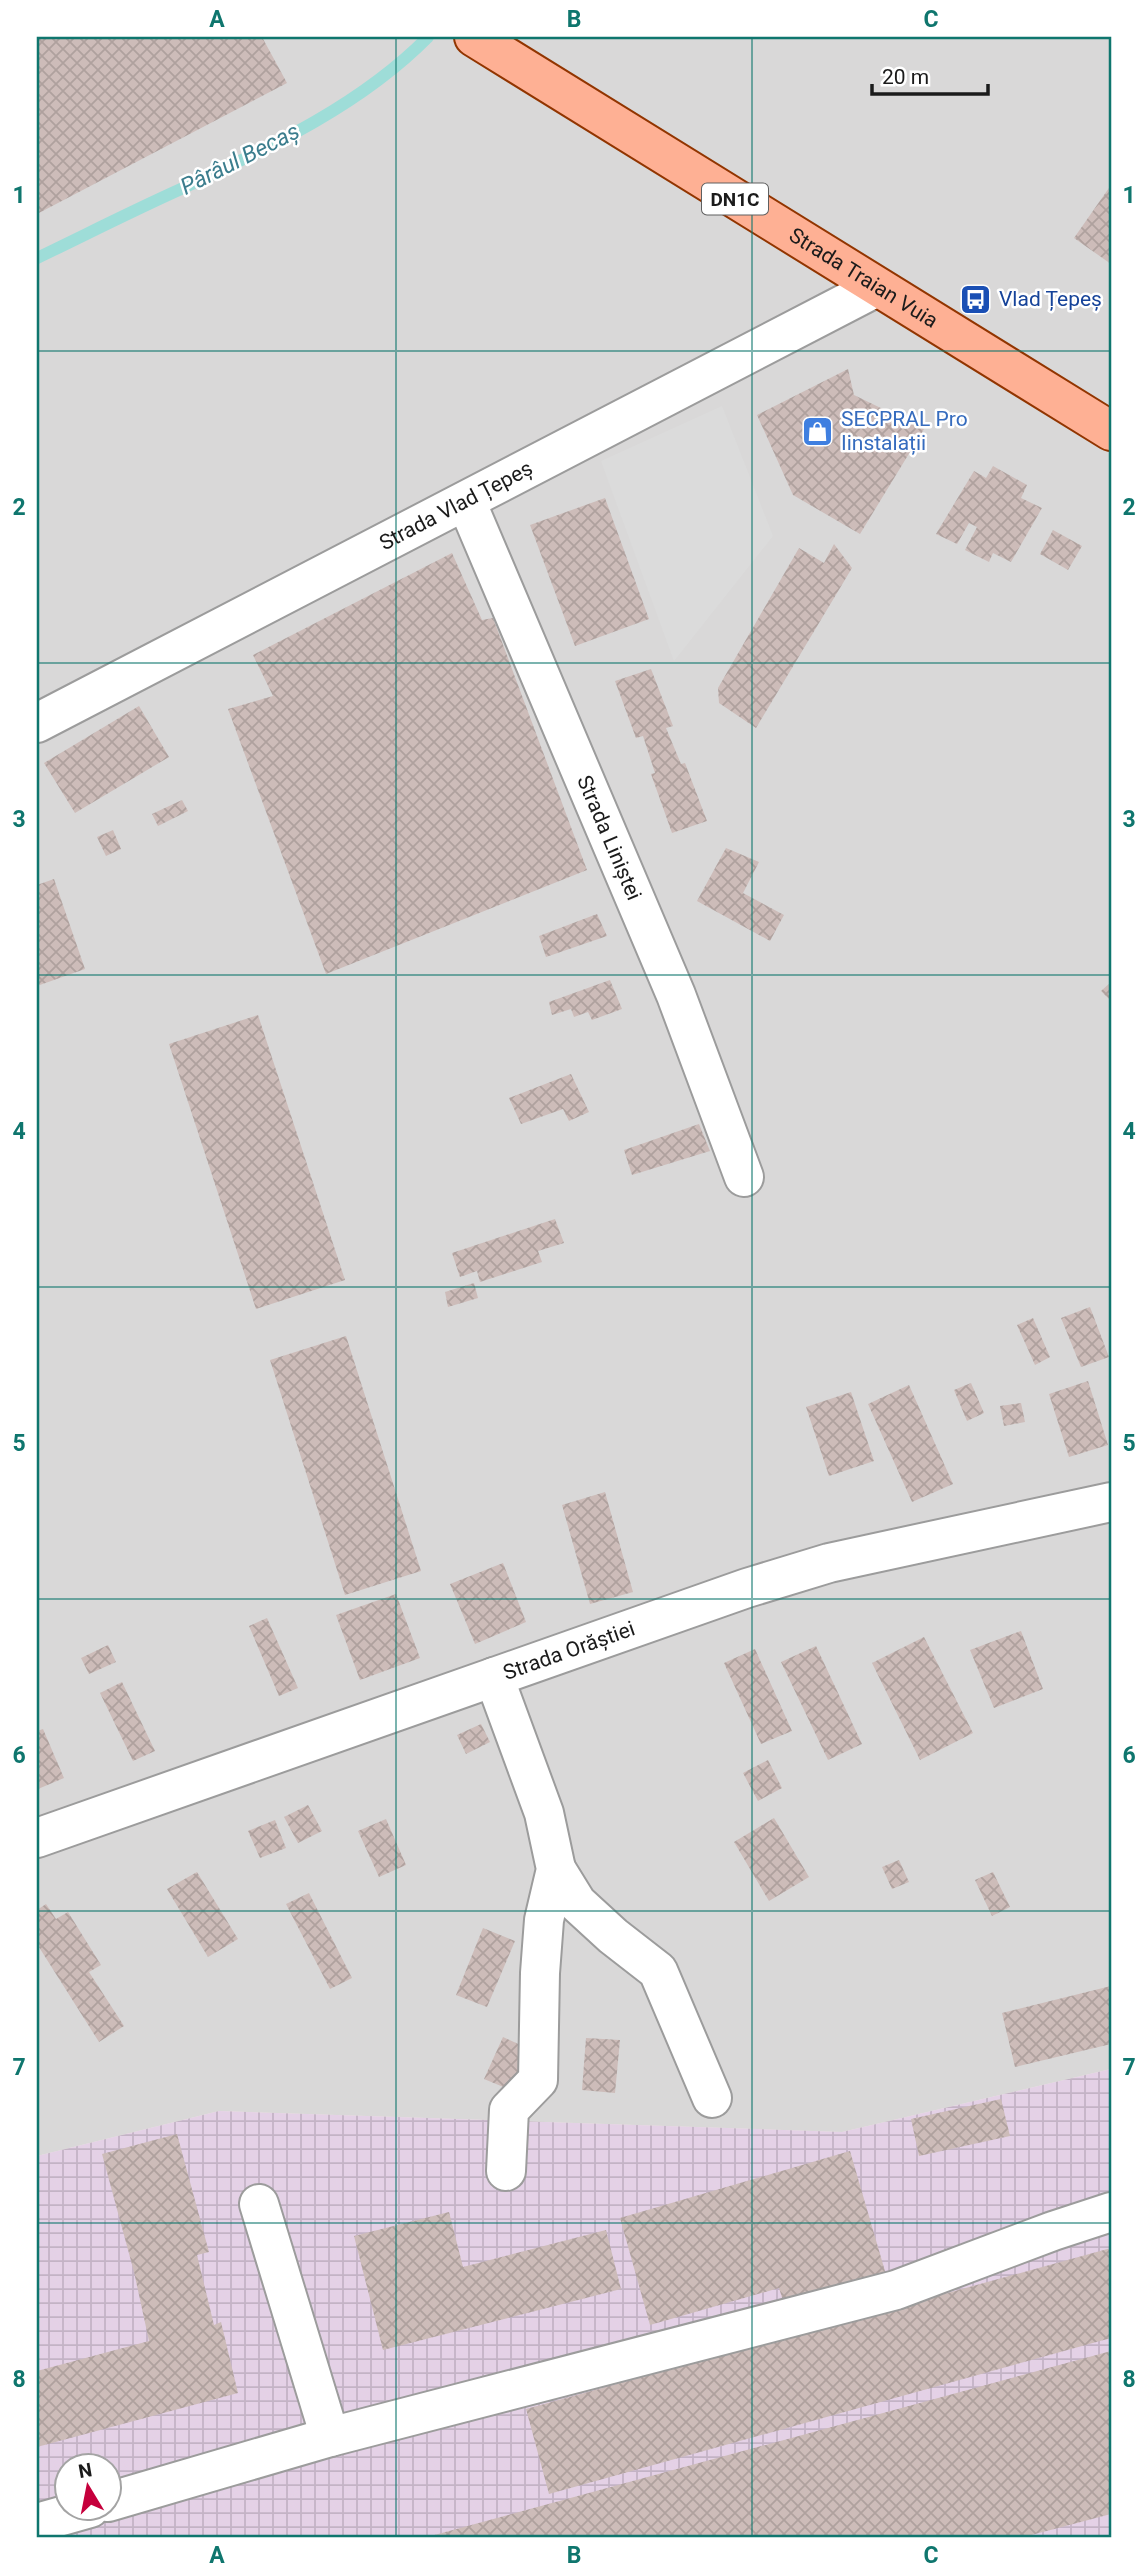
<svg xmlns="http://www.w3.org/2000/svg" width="1148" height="2574" viewBox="0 0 1148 2574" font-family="Roboto,sans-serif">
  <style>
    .residential { fill: #d9d8d8 }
    .industrial { fill: url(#industrial-grid); fill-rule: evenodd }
    .parking { fill: #dbdbdb }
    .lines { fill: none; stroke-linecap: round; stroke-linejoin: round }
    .stream { stroke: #9eddd8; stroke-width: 12 }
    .building { fill: url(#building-cross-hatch) }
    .minor-casing { stroke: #9c9c9c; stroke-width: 42 }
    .major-casing { stroke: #923500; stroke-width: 42 }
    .minor { stroke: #fff; stroke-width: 38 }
    .major { stroke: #feb094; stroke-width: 38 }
    .grid { fill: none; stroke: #0f766e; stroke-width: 2; stroke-opacity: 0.55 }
    .labels { text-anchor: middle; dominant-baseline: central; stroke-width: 5; stroke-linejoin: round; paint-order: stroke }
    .shield { fill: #fff; stroke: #5f5f5f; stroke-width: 2 }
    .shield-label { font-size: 19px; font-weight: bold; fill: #1b1b1b }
    .street-label { font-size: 21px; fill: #1b1b1b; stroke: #fff }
    .transit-label { font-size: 21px; fill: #164399; stroke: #fff; text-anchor: start }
    .shop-label { font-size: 21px; fill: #366cbe; stroke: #fff; text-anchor: start }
    .water-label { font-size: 23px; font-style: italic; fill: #3b7d8d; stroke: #fff }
    .neatline { fill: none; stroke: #0f766e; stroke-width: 2.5 }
    .grid-label { font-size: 23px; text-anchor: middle; font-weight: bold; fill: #0f766e }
  </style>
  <defs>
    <pattern id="industrial-grid" width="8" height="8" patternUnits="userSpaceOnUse" patternTransform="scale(1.75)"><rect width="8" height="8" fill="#e4d1e6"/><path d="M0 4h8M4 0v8" fill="none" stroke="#c3b3c5"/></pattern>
    <pattern id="building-cross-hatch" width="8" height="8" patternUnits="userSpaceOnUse" patternTransform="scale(1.75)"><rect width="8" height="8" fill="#cdbcb9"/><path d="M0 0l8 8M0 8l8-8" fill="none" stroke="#afa19e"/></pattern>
  </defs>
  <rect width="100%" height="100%" fill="#ede5e0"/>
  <path class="residential" d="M37 37H1111V2069L842 2132 219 2111 37 2156Z"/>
  <path class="industrial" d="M1111 2069V2537H37V2156L219 2111 842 2132ZM66 2466H108V2508H66Z"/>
  <path class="parking" d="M722 406 773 536 674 661 601 461Z"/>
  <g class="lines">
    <path class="stream" d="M37 258C85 235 132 211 181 189 268 148 360 106 428 37"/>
  </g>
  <path class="building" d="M37 37H262L287 83 37 214Z
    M1111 185V264L1074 238Z
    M848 369 854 395 924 429 860 534 793 495 757 415Z
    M993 466 1027 485 1021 498 1042 508 1011 562 993 553 989 562 965 550 977 527 969 523 957 544 936 534 974 471 986 478Z
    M605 498 649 619 575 646 530 525Z
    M1053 530 1082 546 1068 570 1040 554Z
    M834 544 852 568 756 728 719 703 718 688 799 548 824 563Z
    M452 553 482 620 493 618 587 870 326 974 228 709 273 696 253 655Z
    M651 669 673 726 666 728 681 764 685 763 707 821 672 833 651 774 655 773 643 736 636 738 615 681Z
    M139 706 169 757 75 813 44 763Z
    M182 800 188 811 158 826 152 814Z
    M113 830 121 849 106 856 97 837Z
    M726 848 759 862 743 893 784 915 770 941 697 901Z
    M54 879 85 969 37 986V885Z
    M597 914 607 936 546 957 539 936Z
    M610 980 622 1009 592 1020 588 1012 574 1017 571 1009 552 1015 549 1002Z
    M1111 982V1001L1101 991Z
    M258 1015 345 1280 256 1309 169 1044Z
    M571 1074 589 1112 569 1121 563 1109 521 1124 509 1098Z
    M699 1124 710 1151 632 1175 624 1150Z
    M555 1219 564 1243 538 1251 542 1262 480 1282 477 1271 460 1277 452 1253Z
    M474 1283 478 1298 448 1307 445 1292Z
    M1090 1307 1109 1357 1081 1367 1061 1318Z
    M1033 1318 1050 1357 1035 1365 1017 1325Z
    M346 1336 421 1571 345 1595 270 1360Z
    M1088 1381 1108 1445 1069 1457 1049 1394Z
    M971 1383 984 1413 967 1421 954 1390Z
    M909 1385 953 1484 912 1502 868 1404Z
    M851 1392 874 1461 829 1476 806 1407Z
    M1021 1403 1025 1422 1004 1426 1000 1406Z
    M605 1492 633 1592 590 1604 562 1505Z
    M503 1563 526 1622 475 1644 450 1584Z
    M396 1594 420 1658 360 1680 336 1615Z
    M267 1618 298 1688 279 1696 249 1626Z
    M1021 1631 1043 1689 994 1708 970 1650Z
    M924 1637 973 1733 920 1760 872 1663Z
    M108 1645 116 1662 89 1674 81 1658Z
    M816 1646 862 1744 828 1760 781 1662Z
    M755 1649 792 1731 761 1744 724 1663Z
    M122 1682 155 1751 133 1761 100 1693Z
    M481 1724 490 1742 466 1754 457 1735Z
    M43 1729 64 1778 38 1789 37 1731Z
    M768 1760 782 1788 758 1801 743 1773Z
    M308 1805 322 1831 298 1843 284 1817Z
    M774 1818 809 1877 769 1901 734 1842Z
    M386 1819 406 1865 379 1877 358 1831Z
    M275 1820 286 1848 260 1858 248 1831Z
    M899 1860 909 1882 892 1889 882 1867Z
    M197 1872 238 1939 208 1957 167 1889Z
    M993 1872 1010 1907 992 1916 975 1880Z
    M309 1893 352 1978 330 1989 286 1904Z
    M46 1904 56 1919 68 1912 101 1965 89 1972 124 2026 99 2042 37 1944V1910Z
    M483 1928 515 1941 487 2007 456 1995Z
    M1111 1986V2044L1015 2067 1002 2013Z
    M503 2037 531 2050 513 2091 484 2079Z
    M586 2038 620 2040 615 2093 582 2090Z
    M1001 2099 1010 2136 919 2156 911 2119Z
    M177 2134 209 2252 197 2255 214 2325 221 2322 238 2393 37 2447V2371L149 2341 134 2272 102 2154Z
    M850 2151 887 2278 785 2307 779 2288 650 2325 620 2218Z
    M449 2212 463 2267 606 2230 621 2289 383 2350 354 2236Z
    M1111 2248V2338L549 2494 526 2409Z
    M1111 2351V2514L1024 2537H427Z"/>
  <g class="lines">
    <defs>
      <g id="minor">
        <path id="s1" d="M466 501 676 995 744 1177"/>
        <path id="s2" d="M37 723 877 287"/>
        <path d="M494 1677 544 1813 556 1869 544 1920 540 1973 538 2080 509 2110 506 2171"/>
        <path id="s3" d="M37 1838 747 1588 829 1563 1111 1502"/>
        <path d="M556 1869 577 1903 613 1936 658 1971 712 2098"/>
        <path d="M259 2204 330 2437"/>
        <path d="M108 2502 330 2437 896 2290 1053 2231 1111 2212"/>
        <path d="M37 2523 90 2508"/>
      </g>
      <g id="major">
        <path id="s4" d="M474 37 1111 431"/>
      </g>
    </defs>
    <use href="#minor" class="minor-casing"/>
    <use href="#major" class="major-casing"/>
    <use href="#minor" class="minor"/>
    <use href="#major" class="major"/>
  </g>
  <path class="grid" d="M396 37V2537M752 37V2537M37 351H1111M37 663H1111M37 975H1111M37 1287H1111M37 1599H1111M37 1911H1111M37 2223H1111"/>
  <defs>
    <symbol id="bus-square" viewBox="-11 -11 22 22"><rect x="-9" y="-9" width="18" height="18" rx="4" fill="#1a4fb4" stroke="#fff"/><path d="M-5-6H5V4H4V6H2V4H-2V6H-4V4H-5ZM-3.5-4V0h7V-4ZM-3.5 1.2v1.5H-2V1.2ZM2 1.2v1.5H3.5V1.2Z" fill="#fff"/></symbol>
    <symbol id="shop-square" viewBox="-11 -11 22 22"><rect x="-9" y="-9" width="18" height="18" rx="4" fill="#3f7fe0" stroke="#fff"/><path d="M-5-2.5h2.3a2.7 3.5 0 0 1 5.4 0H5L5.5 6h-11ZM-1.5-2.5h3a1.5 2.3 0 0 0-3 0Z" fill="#fff"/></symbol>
  </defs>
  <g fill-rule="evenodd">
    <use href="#bus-square" x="958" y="282" width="35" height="35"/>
    <use href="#shop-square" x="800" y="414" width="35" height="35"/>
  </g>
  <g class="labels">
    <rect class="shield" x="702" y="183.5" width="66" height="31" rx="5"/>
    <g class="shield-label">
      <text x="735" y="199">DN1C</text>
    </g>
    <g class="street-label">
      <text stroke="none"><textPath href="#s4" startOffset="458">Strada Traian Vuia</textPath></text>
      <text stroke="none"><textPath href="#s2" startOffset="472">Strada Vlad Țepeș</textPath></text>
      <text stroke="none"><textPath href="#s1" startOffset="366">Strada Liniștei</textPath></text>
      <text stroke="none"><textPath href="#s3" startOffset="564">Strada Orăștiei</textPath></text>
    </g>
    <g class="transit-label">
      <text x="999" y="299">Vlad Țepeș</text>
    </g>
    <g class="shop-label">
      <text x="841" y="419">SECPRAL Pro<tspan x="841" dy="24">Iinstalații</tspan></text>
    </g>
    <g class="water-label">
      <text transform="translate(240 159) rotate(-27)">Pârâul Becaș</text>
    </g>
  </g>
  <rect width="1148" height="2574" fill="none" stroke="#ffffff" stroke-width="77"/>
  <g transform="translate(88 2487) rotate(350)"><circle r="33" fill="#ffffff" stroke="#a4a4a4" stroke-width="2"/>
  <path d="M0-5L12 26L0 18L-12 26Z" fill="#c6003c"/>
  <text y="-10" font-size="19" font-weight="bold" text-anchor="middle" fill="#1b1b1b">N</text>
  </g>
  <path d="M872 84v10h116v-10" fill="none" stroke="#1b1b1b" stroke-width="3.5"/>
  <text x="882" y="84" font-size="21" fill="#1b1b1b" stroke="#ffffff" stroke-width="5" paint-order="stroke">20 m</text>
  <rect x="38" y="38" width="1072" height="2498" class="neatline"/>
  <g class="grid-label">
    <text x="217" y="27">A</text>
    <text x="574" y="27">B</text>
    <text x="931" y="27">C</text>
    <text x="19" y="203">1</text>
    <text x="1129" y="203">1</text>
    <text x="19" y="515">2</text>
    <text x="1129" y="515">2</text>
    <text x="19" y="827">3</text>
    <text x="1129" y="827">3</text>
    <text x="19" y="1139">4</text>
    <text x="1129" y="1139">4</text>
    <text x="19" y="1451">5</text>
    <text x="1129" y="1451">5</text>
    <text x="19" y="1763">6</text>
    <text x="1129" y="1763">6</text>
    <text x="19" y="2075">7</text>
    <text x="1129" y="2075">7</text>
    <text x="19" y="2387">8</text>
    <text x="1129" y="2387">8</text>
    <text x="217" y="2563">A</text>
    <text x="574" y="2563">B</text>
    <text x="931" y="2563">C</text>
  </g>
</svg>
